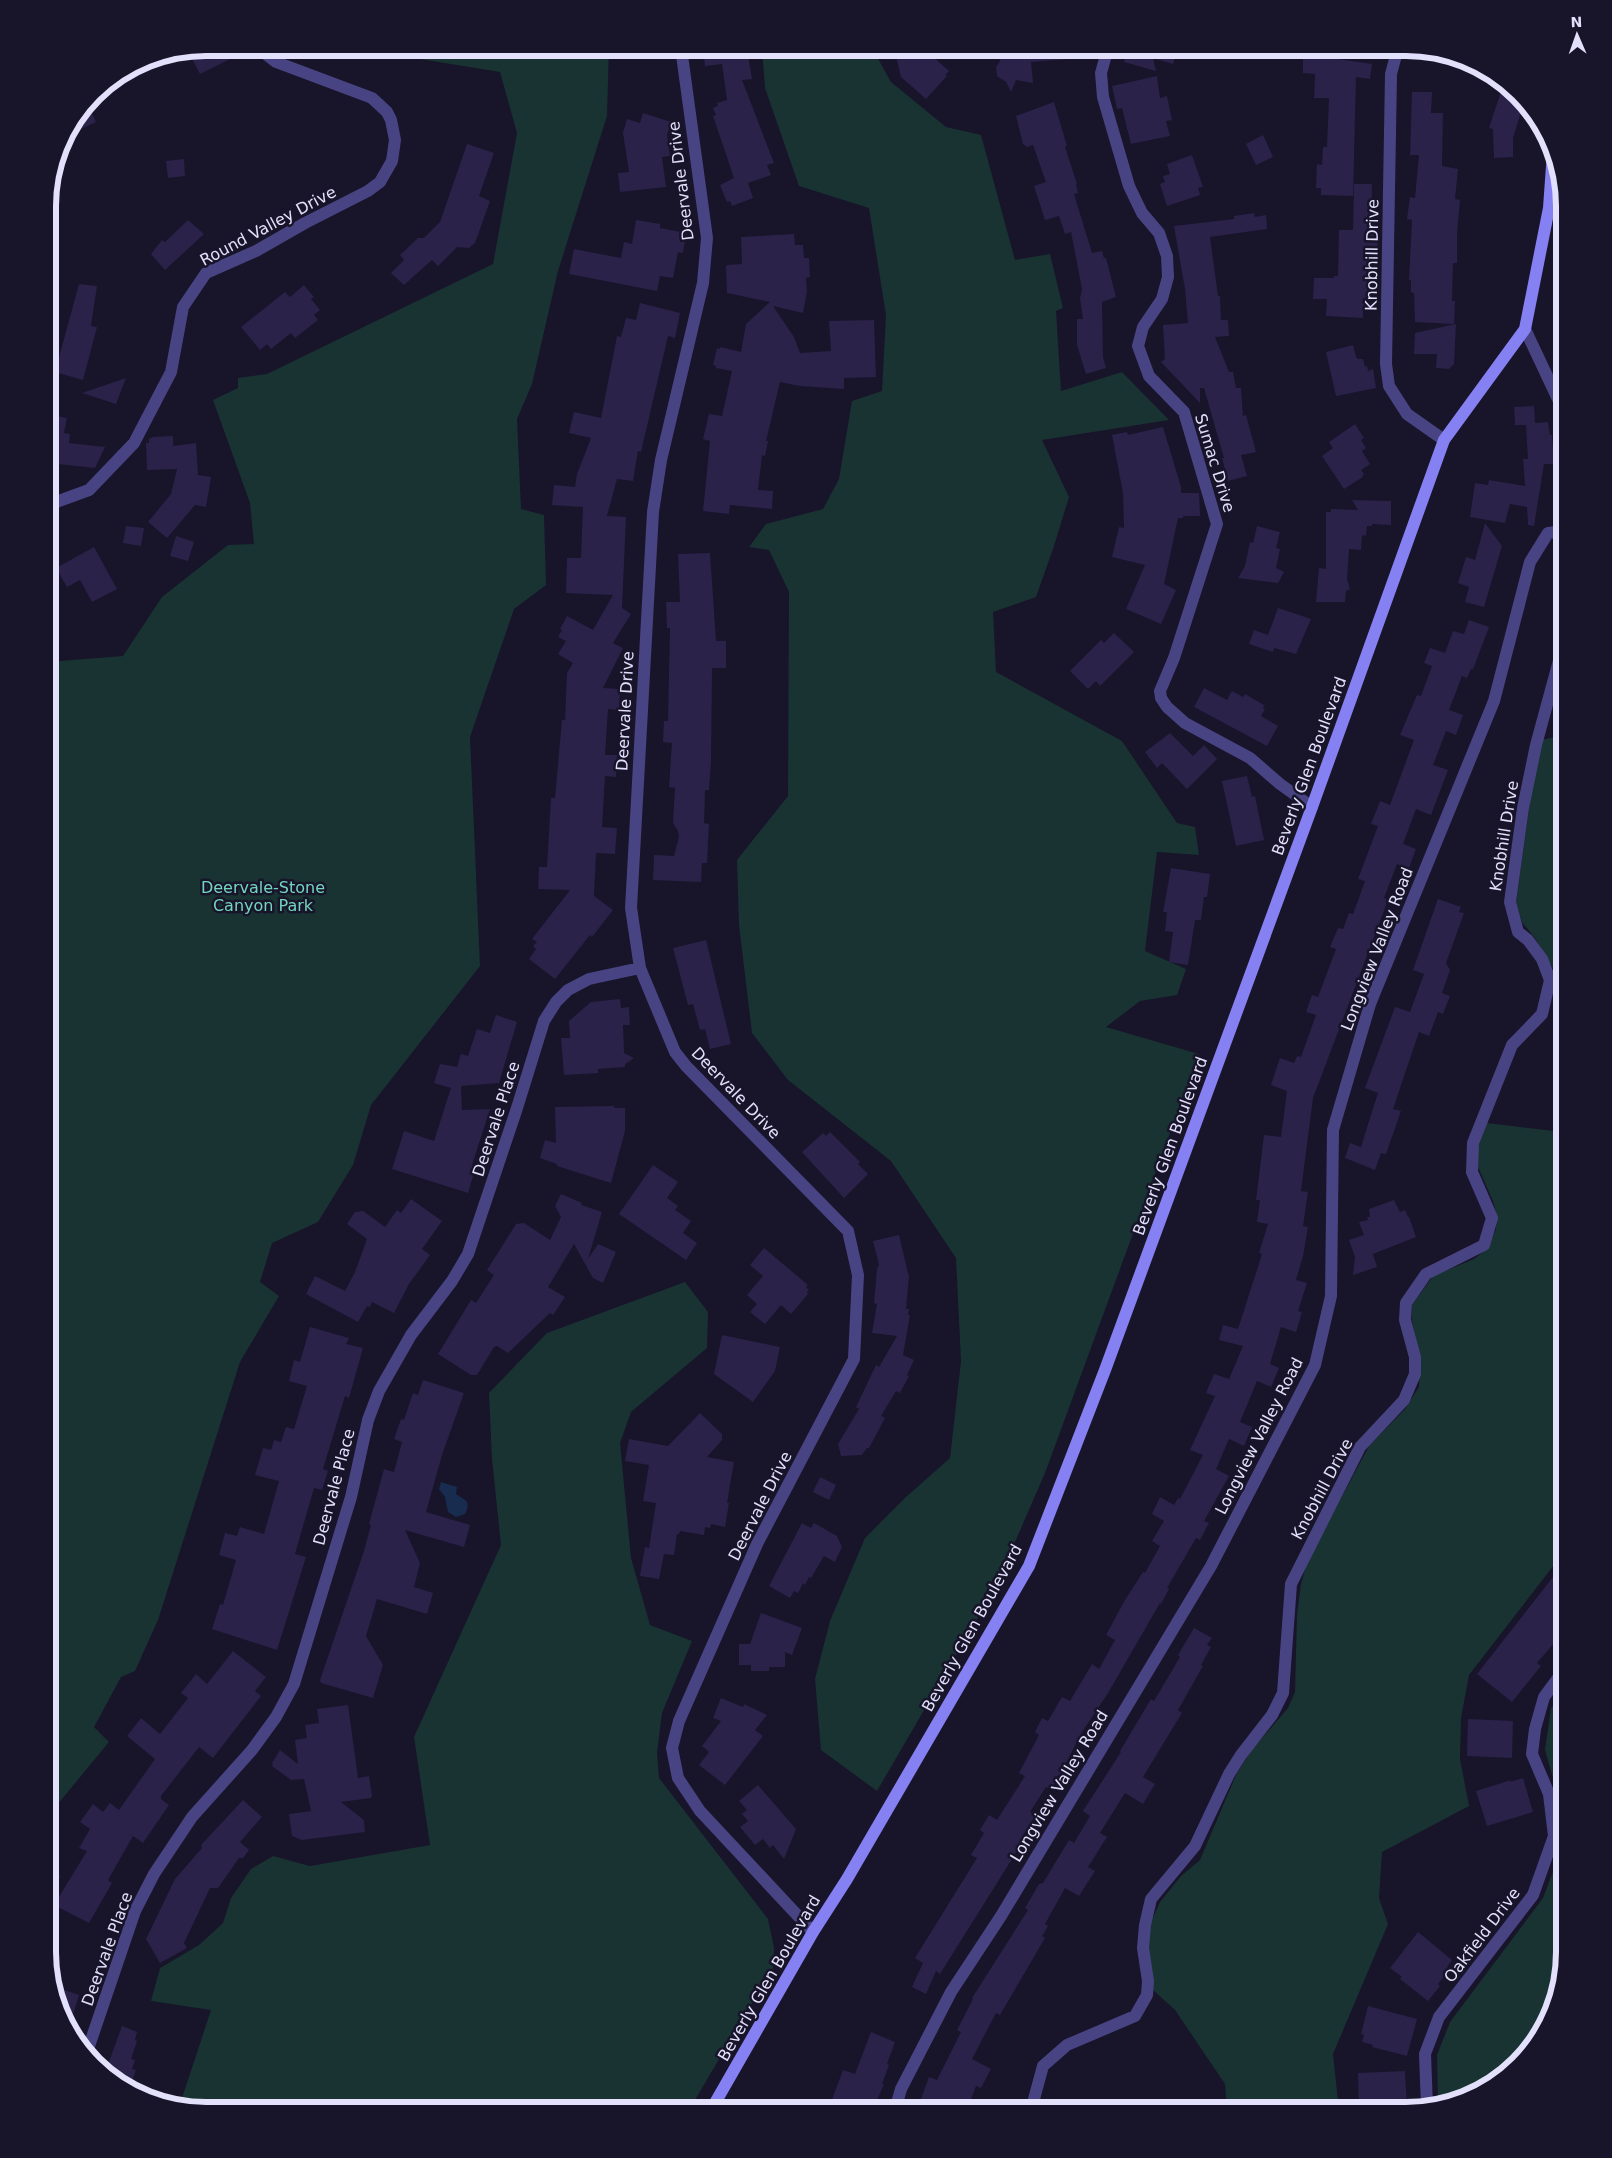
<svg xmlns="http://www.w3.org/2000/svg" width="1612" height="2158" viewBox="0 0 1612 2158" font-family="'DejaVu Sans',sans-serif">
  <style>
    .green { fill: #183332 }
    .water { fill: #172c4f }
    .building { fill: #2a2249 }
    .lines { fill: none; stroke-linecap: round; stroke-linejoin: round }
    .minor { stroke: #484483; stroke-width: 12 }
    .secondary { stroke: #8681f2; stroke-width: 12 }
    .labels { text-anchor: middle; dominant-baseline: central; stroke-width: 5; stroke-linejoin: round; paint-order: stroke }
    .street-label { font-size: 16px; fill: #e3e0fc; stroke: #18142a }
    .park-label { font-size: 16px; fill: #72d5be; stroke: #18142a }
    .rim { fill: none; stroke: #e3e0fc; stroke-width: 6 }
  </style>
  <rect width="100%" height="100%" fill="#18142a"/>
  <path class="green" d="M381 48H609L607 116 558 271 532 384 517 419 521 509 544 515 546 585 514 609 470 737 480 966 371 1105 353 1165 318 1222 272 1243 260 1282 279 1296 240 1362 158 1620 135 1671 121 1677 94 1727 109 1742 48 1816V662L123 656 162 597 228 545 254 544 250 503 213 400 238 388V378L267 374 493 264 517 133 500 72 377 52Z
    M762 48H872L891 82 946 127 981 135 1015 260 1050 254 1063 308 1056 311 1061 391 1122 372 1169 420 1042 440 1069 497 1054 546 1036 597 993 612 996 672 1122 741 1177 823 1195 827 1199 855 1157 852 1145 951 1186 969 1177 995 1140 1001 1106 1027 1199 1054 1045 1473 995 1588 877 1791 821 1750 815 1679 830 1621 865 1538 906 1497 950 1458 961 1361 956 1258 891 1161 788 1080 752 1033 739 925 737 860 788 796 789 592 769 550 749 547 766 524 823 509 839 479 852 401 882 391 886 315 869 208 799 186 765 88Z
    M1564 735V975L1554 970 1535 938 1522 922 1516 903 1532 787 1541 740Z
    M1564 1108V1552L1469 1675 1461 1718 1460 1759 1469 1806 1382 1852 1379 1898 1388 1924 1333 2054 1339 2110H1227L1225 2084 1175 2010 1152 1989 1148 1944 1151 1922 1160 1902 1181 1876 1200 1860 1236 1775 1251 1751 1288 1708 1295 1692 1297 1614 1301 1584 1307 1562 1369 1446 1405 1409 1419 1387 1420 1359 1412 1320V1305L1433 1276 1474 1259 1487 1249 1496 1229 1497 1216 1493 1201 1478 1167 1477 1149 1487 1123 1554 1131Z
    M685 1282 708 1312 707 1348 631 1412 620 1443 631 1558 650 1625 692 1641 662 1713 657 1753 659 1778 768 1919 774 1948 773 1968 689 2110H206L180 2104 211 2010 151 2001 160 1968 199 1945 223 1923 231 1898 251 1869 273 1856 310 1866 430 1845 414 1737 501 1545 492 1459 489 1393 547 1333Z
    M1564 1692V1817L1545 1750 1551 1708Z
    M1564 1842V1952L1543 2031 1494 2084 1457 2102 1449 2103 1438 2099 1437 2055 1450 2022 1543 1898Z"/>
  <path class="water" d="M441 1482 457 1487 456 1494C464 1500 472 1500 465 1514L456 1517 448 1512 445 1497 439 1489Z
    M55 1870 60 1877 53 1887V1894L48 1898V1875Z"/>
  <path class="building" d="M202 48H250V49L200 74 188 51Z
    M703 48H747L752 79 742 80 774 163 767 165 771 175 748 183 753 198 732 206 730 201 727 202 720 185 734 178 713 116 716 115 713 108 718 106 717 103 727 100 722 64 705 66Z
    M894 48H929L931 55 949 71 945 75 947 76 926 99 901 77Z
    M1008 48H1068L1069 59 1031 62 1033 83 1016 80 1011 92 1006 82 997 76 996 67 1000 61 999 49Z
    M1128 48H1178L1173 64 1153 58 1156 71 1124 62Z
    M1307 57 1331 58 1372 64 1370 79 1356 77 1353 196 1321 195V188H1316L1317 164 1322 165 1323 147H1327L1329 98H1314L1315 74 1303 73V59H1307Z
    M1157 76 1160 98 1167 96 1172 120 1166 121 1170 136 1131 144 1122 108 1117 109 1112 86Z
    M1503 85 1523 105 1513 138V157L1494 158 1493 129 1489 128Z
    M1412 92H1432L1431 113H1443L1442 166 1458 169 1455 199 1460 200 1457 234V263H1453L1452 301H1455L1454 324 1415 322 1414 293 1411 292V280H1409L1412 220 1407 219 1410 197 1415 198 1419 155H1410Z
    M1054 102 1067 146 1065 147 1077 184 1076 185 1078 193 1074 194 1092 253 1102 251 1104 258H1106L1116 297 1102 302 1103 357 1106 368 1086 374 1077 345V319H1083L1080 298 1082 289 1071 232 1065 234 1059 216 1045 220 1034 186 1046 182 1033 145 1027 147 1023 144 1016 116Z
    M88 104 96 122 64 137V136Z
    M643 113 671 122 667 135 670 156 662 157 666 187 620 192 618 173 629 172 623 133 627 119 640 123Z
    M1263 135 1273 157 1256 165 1246 144Z
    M467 144 494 153 479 196 490 201 475 243 469 248 457 247 438 266 432 260 404 285 391 273 404 260 400 255 418 238H424L440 222Z
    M1192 155 1203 187 1198 188 1200 195 1167 206 1160 184 1165 182 1163 176 1170 174 1167 164Z
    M184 159 185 176 168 178 166 161Z
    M1354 184H1372L1371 231H1378L1377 258 1369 257 1367 306H1363V318L1326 316 1327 299H1313L1314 278H1334V276H1338L1339 230H1353Z
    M1254 213 1255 217 1266 215 1267 229 1210 237 1218 296H1220L1221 320H1228L1229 336 1215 337 1229 372H1233L1236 388H1241L1243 416 1246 415 1256 452 1241 455 1247 476 1228 481 1222 458H1224L1204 388H1200V403L1161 362 1165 359 1163 325 1188 323 1185 289 1174 226 1234 219V216Z
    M188 220 204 234 165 270 151 254 162 240 165 242Z
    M636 220 660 224V228L686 233 683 253 678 252 673 278 660 276 657 291 569 274 574 249 621 258 624 242 632 244Z
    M794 234 795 245H803L804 258H809L810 277 806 278 807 292 803 313 773 306 794 337 800 353 831 351 829 321 874 320 876 377 844 378V389L800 386 780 382 766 441H768L765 456 762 455 758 490 773 491 772 509 730 505 729 514 703 511 710 441 703 439 709 414 722 416 732 371 716 368V366L713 365 717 348 720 349V347L741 352 746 324 770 302 727 293 726 267 727 265 742 264 741 237Z
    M79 284 97 286 91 326 97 327 83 380 55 372Z
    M304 285 314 297 311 299 320 310 314 315 318 320 295 338 291 333 271 349 267 344 260 350 241 327 285 292 290 297Z
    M640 303 680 313 675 338 668 336 641 452 638 451 633 481 617 479 607 516 626 517 622 608 631 614 613 643 623 648 603 688 620 689 619 710 608 709 605 755H617L616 777 605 776 602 827 617 828 615 854 596 853 594 896 613 910 592 937 590 935 555 979 529 959 536 949 533 946 537 942 532 939 570 890 538 889 539 867H547L551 798H555L562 720H565L567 673 573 663 558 654 566 641 558 637 562 630 560 629 567 616 593 630 613 595 566 593 567 558H581L583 507 552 505 554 485 575 487 577 474 591 438 569 433 574 412 601 418 617 336 621 337 626 318 636 320Z
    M1456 324 1454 364 1449 369 1436 368 1437 354H1414L1415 333Z
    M1353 345 1356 357 1358 359H1363L1365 367 1367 366 1368 371 1373 369 1376 388 1336 396 1326 352Z
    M126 378 116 404 82 393Z
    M1534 406 1535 423 1548 422 1550 435H1552L1554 464H1544L1534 526 1528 525 1527 507 1510 504 1505 523 1470 517 1475 483 1488 485 1489 480 1525 486 1523 459H1528L1526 425H1515L1514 407Z
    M51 415 67 418 64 433 70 434 69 443 105 447 95 468 48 463V416Z
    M1355 424 1364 438 1361 440 1366 448 1362 451 1370 464 1361 470 1364 474 1362 476 1363 477 1344 489 1322 456 1333 448 1329 442Z
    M1163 427 1181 487V493H1199L1200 516H1183V518H1178L1164 584 1176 590 1161 624 1126 609 1145 565 1112 557 1119 527 1124 528 1123 493 1112 435 1127 432 1128 435Z
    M173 436V446L196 443 198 475 211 477 206 507 195 505 167 538 148 522 171 494 177 469 147 470 146 443H149V439L153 437Z
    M1352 500 1391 501V525L1372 524V526H1367L1366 536 1362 535 1361 550 1349 549 1347 579 1350 589 1346 591 1345 602H1316L1319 568 1326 569V512H1331V509L1358 510Z
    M1485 523 1502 546 1484 607 1465 602 1469 587 1458 583 1466 557 1475 560Z
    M126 526 144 528 141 546 123 543Z
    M1257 526 1280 532 1276 548 1280 549 1276 568 1284 572 1278 583 1238 578 1245 566 1250 542 1253 543Z
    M176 536 194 542 188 561 170 556Z
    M94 547 117 589 92 602 80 580 67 587 56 568Z
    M710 553 716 641H726V668H712L711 762 709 790H705L704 823 709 824 707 863H702L701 882 653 880 654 855 674 856 679 837 678 831 673 823 675 788 669 787 672 743 663 742 664 721H668L669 673 670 628H667L666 602H680L678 554Z
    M1278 608 1311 619 1296 654 1274 648 1273 652 1249 644 1254 630 1268 635Z
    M1469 620 1489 627 1473 669H1471L1467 678 1462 676 1449 710 1463 715 1456 735 1446 731 1433 765 1448 770 1431 815 1416 809 1403 844 1416 849 1409 868 1397 864 1384 898 1388 900 1313 1098 1301 1191 1308 1192 1303 1226 1308 1227 1303 1256 1296 1280 1307 1283 1298 1311 1302 1312 1296 1332 1281 1327 1270 1364 1279 1368 1271 1387 1257 1381 1240 1422 1252 1427 1244 1446 1229 1439 1216 1469 1229 1476 1204 1521 1209 1523 1200 1540 1196 1538 1167 1588 1169 1589 1161 1604 1160 1603 1108 1693 1082 1732 1052 1790 1046 1787 1030 1812 1035 1816 1023 1835 1025 1836 1012 1859 940 1974 936 1971 926 1994 912 1987 923 1963 915 1958 977 1858 971 1855 984 1833 980 1830 989 1815 997 1820 1025 1776 1019 1773 1039 1735 1035 1732 1042 1718 1048 1721 1062 1697 1070 1701 1092 1664 1099 1669 1115 1640 1106 1635 1125 1600 1143 1572 1145 1573 1160 1546 1152 1541 1164 1521 1152 1514 1160 1497 1174 1505 1178 1498 1180 1499 1203 1455 1190 1450 1215 1396 1206 1393 1214 1374 1229 1379 1243 1346 1219 1340 1223 1325 1238 1329 1262 1254 1259 1253 1268 1224 1257 1222 1260 1200H1256L1264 1135 1281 1137 1287 1091 1271 1085 1280 1058 1294 1063 1297 1056 1301 1057 1316 1015 1306 1012 1312 995 1318 997 1336 949 1330 947 1338 928 1343 929 1349 913 1353 914 1365 881 1358 879 1378 826 1371 824 1380 801 1390 805 1414 740 1400 735 1417 695 1421 696 1432 666 1424 663 1430 648 1445 653 1453 631 1464 634Z
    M1114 633 1134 652 1100 686 1096 681 1088 689 1070 671 1101 640 1104 643Z
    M1204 688 1227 700 1232 691 1243 697 1245 694 1264 705 1263 708 1265 709 1261 716 1278 726 1267 746 1194 707Z
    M1170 733 1193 756 1204 745 1217 759 1187 789 1162 763 1157 768 1145 752Z
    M1247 776 1252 797 1255 796 1264 840 1236 846 1222 781Z
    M1171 868 1210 874 1207 897H1204L1201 920H1195L1188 965 1169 962 1173 932 1165 931 1167 912H1163Z
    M1438 899 1461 907 1459 912 1464 913 1446 963 1450 970 1442 993 1450 996 1443 1014 1438 1012 1429 1036 1419 1032 1393 1109 1401 1111 1386 1154 1381 1153 1375 1170 1345 1158 1350 1143 1361 1147 1370 1118 1378 1093 1365 1088 1395 1007 1410 1012 1424 974 1413 970Z
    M706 940 731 1044 710 1049 705 1029 700 1030 693 1004 688 1005 673 948Z
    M620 999 621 1008 629 1007 630 1025H623L624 1053 634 1058 625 1064V1067L598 1069V1073L564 1075 561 1038H570L569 1021 591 1002Z
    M496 1015 517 1022 499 1083 461 1086 462 1110 490 1109 472 1165 476 1166 468 1193 392 1169 404 1131 434 1141 451 1088 434 1083 440 1064 457 1067 461 1054 468 1056 477 1029 490 1033Z
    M614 1106V1108H625V1131L611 1183 557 1166V1164L540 1158 545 1140 556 1143 555 1107Z
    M830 1132 860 1162 858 1164 868 1174 844 1198 802 1152 823 1133 826 1136Z
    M653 1165 678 1182 667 1198 678 1206 675 1210 691 1221 683 1233 697 1243 686 1260 619 1214Z
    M561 1194 582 1203 581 1205 602 1212 588 1259 598 1244 616 1252 603 1283 593 1278 574 1244 548 1287 565 1297 553 1315 550 1313 508 1353 497 1346 494 1347 477 1375H471L438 1354 471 1300 476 1303 494 1275 487 1270 516 1224 524 1223 550 1240 561 1217 555 1206Z
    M411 1199 442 1221 422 1249 430 1255 409 1284 394 1313 372 1302 370 1307 367 1306 358 1322 306 1294 315 1276 345 1291 355 1272 367 1239 347 1224 355 1212 363 1211 385 1227 397 1210 401 1213Z
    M1394 1200 1400 1212 1405 1210 1408 1217H1409L1416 1237 1373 1254 1377 1267 1353 1275 1355 1257 1349 1240 1364 1235 1359 1222 1368 1220 1367 1217H1370L1369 1209Z
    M899 1235 909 1277 906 1309H909L908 1315H910L903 1355 914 1360 907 1375 909 1376 900 1393 896 1391 881 1416 885 1418 869 1448H867L862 1455 841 1456 838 1444 859 1409 856 1407 876 1365 879 1367 897 1336 872 1333 877 1304 874 1303 877 1269 879 1265 873 1241Z
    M764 1248 808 1285 806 1287 809 1290 807 1292 808 1294 791 1314 781 1305 765 1324 750 1312 757 1304 747 1295 763 1276 750 1265Z
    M310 1327 349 1338 346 1344 363 1348 349 1398 345 1396 323 1469 328 1471 322 1490 314 1488 295 1554 306 1557 277 1650 212 1629 220 1604 223 1605 236 1560 219 1555 225 1533 237 1536 240 1527 264 1534 279 1481 255 1475 263 1448 271 1450 274 1440 281 1442 286 1427 294 1429 307 1386 289 1381 294 1360 300 1362Z
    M722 1335 780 1347 775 1371 753 1402 714 1374Z
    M423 1380 464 1393 442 1455 426 1512 470 1525 464 1547 405 1530 420 1563 414 1587 433 1593 427 1614 377 1599 366 1636 383 1665 373 1698 321 1683 320 1680 364 1551 371 1525 369 1524 384 1469 394 1472 402 1442 394 1439 401 1419 404 1420 413 1393 418 1395Z
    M700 1413 722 1434V1440L707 1457 734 1462 727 1503H729L725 1527 711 1524 710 1528 705 1527 704 1535 680 1531 679 1534H677L674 1555 664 1554 659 1579 640 1576 645 1547 649 1548 656 1503 643 1501 649 1465 625 1461 629 1439 668 1446Z
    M820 1477 836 1485 829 1500 813 1492Z
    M802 1523 811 1528 814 1523 837 1536 842 1547 835 1562 824 1556 811 1578 809 1577 805 1585 803 1583 798 1593 794 1591 790 1598 769 1586Z
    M1564 1563V1635L1558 1644 1555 1642 1537 1663 1541 1666 1512 1702 1477 1674Z
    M761 1613 802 1628 792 1655 785 1652V1667H769V1671H751V1665H739V1644H750Z
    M1194 1628 1212 1638 1207 1645 1211 1647 1201 1665 1203 1666 1178 1710 1182 1713 1143 1777 1155 1784 1143 1804 1125 1793 1100 1833 1107 1837 1088 1867 1095 1871 1079 1896 1065 1888 1045 1924 1048 1926 1042 1936 1045 1938 1000 2015 996 2013 972 2059 991 2069 981 2088 976 2086 967 2110H953L941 2106 939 2110H917L929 2077 937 2080 961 2032 957 2030 973 1999 972 1998 1028 1910 1025 1908 1039 1884 1043 1883 1069 1840 1074 1843 1090 1816 1083 1811 1121 1752 1120 1751 1151 1699 1154 1701 1180 1657 1178 1655Z
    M233 1651 266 1677 255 1691 261 1696 213 1758 199 1747 161 1796V1799L169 1805 143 1843 133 1836 108 1880 112 1883 89 1923 54 1905 87 1851 79 1848 90 1829 80 1822 93 1804 103 1812 110 1803 119 1810 155 1759 127 1736 141 1718 160 1734 188 1698 181 1693 196 1674 207 1684Z
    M721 1698 743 1707 744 1704 767 1715 755 1730 763 1736 725 1785 699 1765 709 1752 702 1746 721 1721 713 1718Z
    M348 1705 358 1778 369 1776 372 1796 371 1798 341 1802 364 1820 365 1832 302 1840 292 1836 289 1814 311 1811 304 1779 291 1780 272 1766 273 1765 272 1763 280 1750 298 1764 295 1740 307 1738 305 1725 319 1723 317 1709Z
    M1468 1719 1513 1721 1512 1758 1467 1756Z
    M1523 1778 1533 1812 1487 1826 1476 1791 1511 1780 1510 1782Z
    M758 1785 796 1829 784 1859 773 1845 770 1848 763 1839 755 1845 740 1827 748 1821 742 1814 747 1810 739 1801Z
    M243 1800 262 1817 240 1842 249 1850 243 1858H239L218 1888H210L184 1943 187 1948 160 1963 146 1939 175 1879 202 1848 201 1845Z
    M1418 1932 1452 1960 1447 1967 1450 1969 1438 1984 1440 1986 1428 2001 1400 1979 1402 1977 1390 1968Z
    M52 1986 79 1995 69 2028 53 1993Z
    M1368 2006 1417 2019 1407 2056 1372 2047 1373 2045 1362 2042 1364 2035 1361 2034Z
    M122 2026 137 2032 135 2040 137 2041 131 2059 135 2060 132 2069 136 2070 129 2090 106 2070Z
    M871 2032 895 2042 887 2064 889 2065 882 2084H884L873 2110H828L843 2070 855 2074Z
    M1405 2071 1407 2107 1359 2110 1358 2073Z"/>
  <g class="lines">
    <path class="minor" d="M681 48 707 238 703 283 661 460 653 512 631 908 640 968 675 1052 686 1066 848 1231 858 1275 854 1359 757 1544 679 1721 672 1748 678 1778 700 1811 813 1932
      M1108 48 1101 73 1103 97 1129 186 1142 213 1159 233 1167 256 1168 277 1162 299 1143 327 1138 346 1149 376 1184 412 1217 524 1174 658 1160 691 1161 698 1167 707 1185 723 1250 758 1280 784 1312 807
      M1398 48 1391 74 1386 364 1389 386 1407 414 1444 440
      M1525 329 1564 412
      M48 505 89 490 134 443 171 372 183 307 206 273 256 251 305 223 368 191 380 182 392 161 395 140 391 120 387 112 372 98 276 62 258 48
      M87 2052 135 1911 154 1874 192 1817 252 1750 276 1717 294 1684 351 1497 368 1420 379 1391 411 1335 452 1281 468 1254 517 1108 544 1021 556 1002 568 990 589 979 640 968
      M1427 2107 1425 2054 1439 2017 1533 1895 1554 1836 1549 1794 1532 1754 1535 1729 1544 1697 1564 1670
      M895 2110 901 2089 951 1992 1001 1916 1211 1566 1315 1365 1331 1296 1333 1130 1370 1004 1494 701 1530 562 1548 533 1564 531
      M1031 2110 1043 2066 1067 2045 1135 2016 1147 1995 1148 1981 1143 1948 1145 1925 1151 1899 1195 1846 1229 1774 1241 1755 1272 1715 1283 1693 1291 1584 1360 1447 1404 1400 1415 1374V1357L1405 1320 1406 1303 1426 1274 1484 1245 1492 1218 1472 1172 1473 1143 1512 1045 1542 1014 1550 980 1542 959 1528 940 1518 932 1510 902 1523 808 1536 745 1564 642"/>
    <path class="secondary" d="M711 2110 813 1932 847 1879 1029 1566 1105 1370 1312 807 1444 440 1525 329 1549 208 1553 152"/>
  </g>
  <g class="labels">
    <g class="street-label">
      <text transform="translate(681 181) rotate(-97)">Deervale Drive</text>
      <text transform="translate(268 226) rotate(-28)">Round Valley Drive</text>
      <text transform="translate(1372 255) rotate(-89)">Knobhill Drive</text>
      <text transform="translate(1215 463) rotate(73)">Sumac Drive</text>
      <text transform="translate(625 711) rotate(-87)">Deervale Drive</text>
      <text transform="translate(1309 766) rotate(-70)">Beverly Glen Boulevard</text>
      <text transform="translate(1504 836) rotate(-81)">Knobhill Drive</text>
      <text transform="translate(1377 949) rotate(-69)">Longview Valley Road</text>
      <text transform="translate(736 1093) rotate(46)">Deervale Drive</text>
      <text transform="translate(496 1119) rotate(-72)">Deervale Place</text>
      <text transform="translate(1170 1146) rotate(-70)">Beverly Glen Boulevard</text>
      <text transform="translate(1259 1436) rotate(-63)">Longview Valley Road</text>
      <text transform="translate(334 1487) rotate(-75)">Deervale Place</text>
      <text transform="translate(1322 1489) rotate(-62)">Knobhill Drive</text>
      <text transform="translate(760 1506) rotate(-63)">Deervale Drive</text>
      <text transform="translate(972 1628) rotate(-61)">Beverly Glen Boulevard</text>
      <text transform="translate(1059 1786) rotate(-59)">Longview Valley Road</text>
      <text transform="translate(1482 1935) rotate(-53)">Oakfield Drive</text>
      <text transform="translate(107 1949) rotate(-70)">Deervale Place</text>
      <text transform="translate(769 1978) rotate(-60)">Beverly Glen Boulevard</text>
    </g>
    <g class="park-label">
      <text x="263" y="887">Deervale-Stone<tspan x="263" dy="18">Canyon Park</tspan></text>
    </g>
  </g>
  <path d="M0 0H1612V2158H0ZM206 56H1406A150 150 0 0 1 1556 206V1952A150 150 0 0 1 1406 2102H206A150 150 0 0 1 56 1952V206A150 150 0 0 1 206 56Z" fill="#18142a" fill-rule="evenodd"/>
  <path class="rim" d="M206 56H1406A150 150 0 0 1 1556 206V1952A150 150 0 0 1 1406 2102H206A150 150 0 0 1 56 1952V206A150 150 0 0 1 206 56Z"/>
  <g transform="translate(1577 35) rotate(358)" stroke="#18142a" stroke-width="4" paint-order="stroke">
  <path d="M0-4L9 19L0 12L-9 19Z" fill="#e3e0fc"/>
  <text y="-8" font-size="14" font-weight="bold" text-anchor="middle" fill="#e3e0fc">N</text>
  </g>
</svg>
